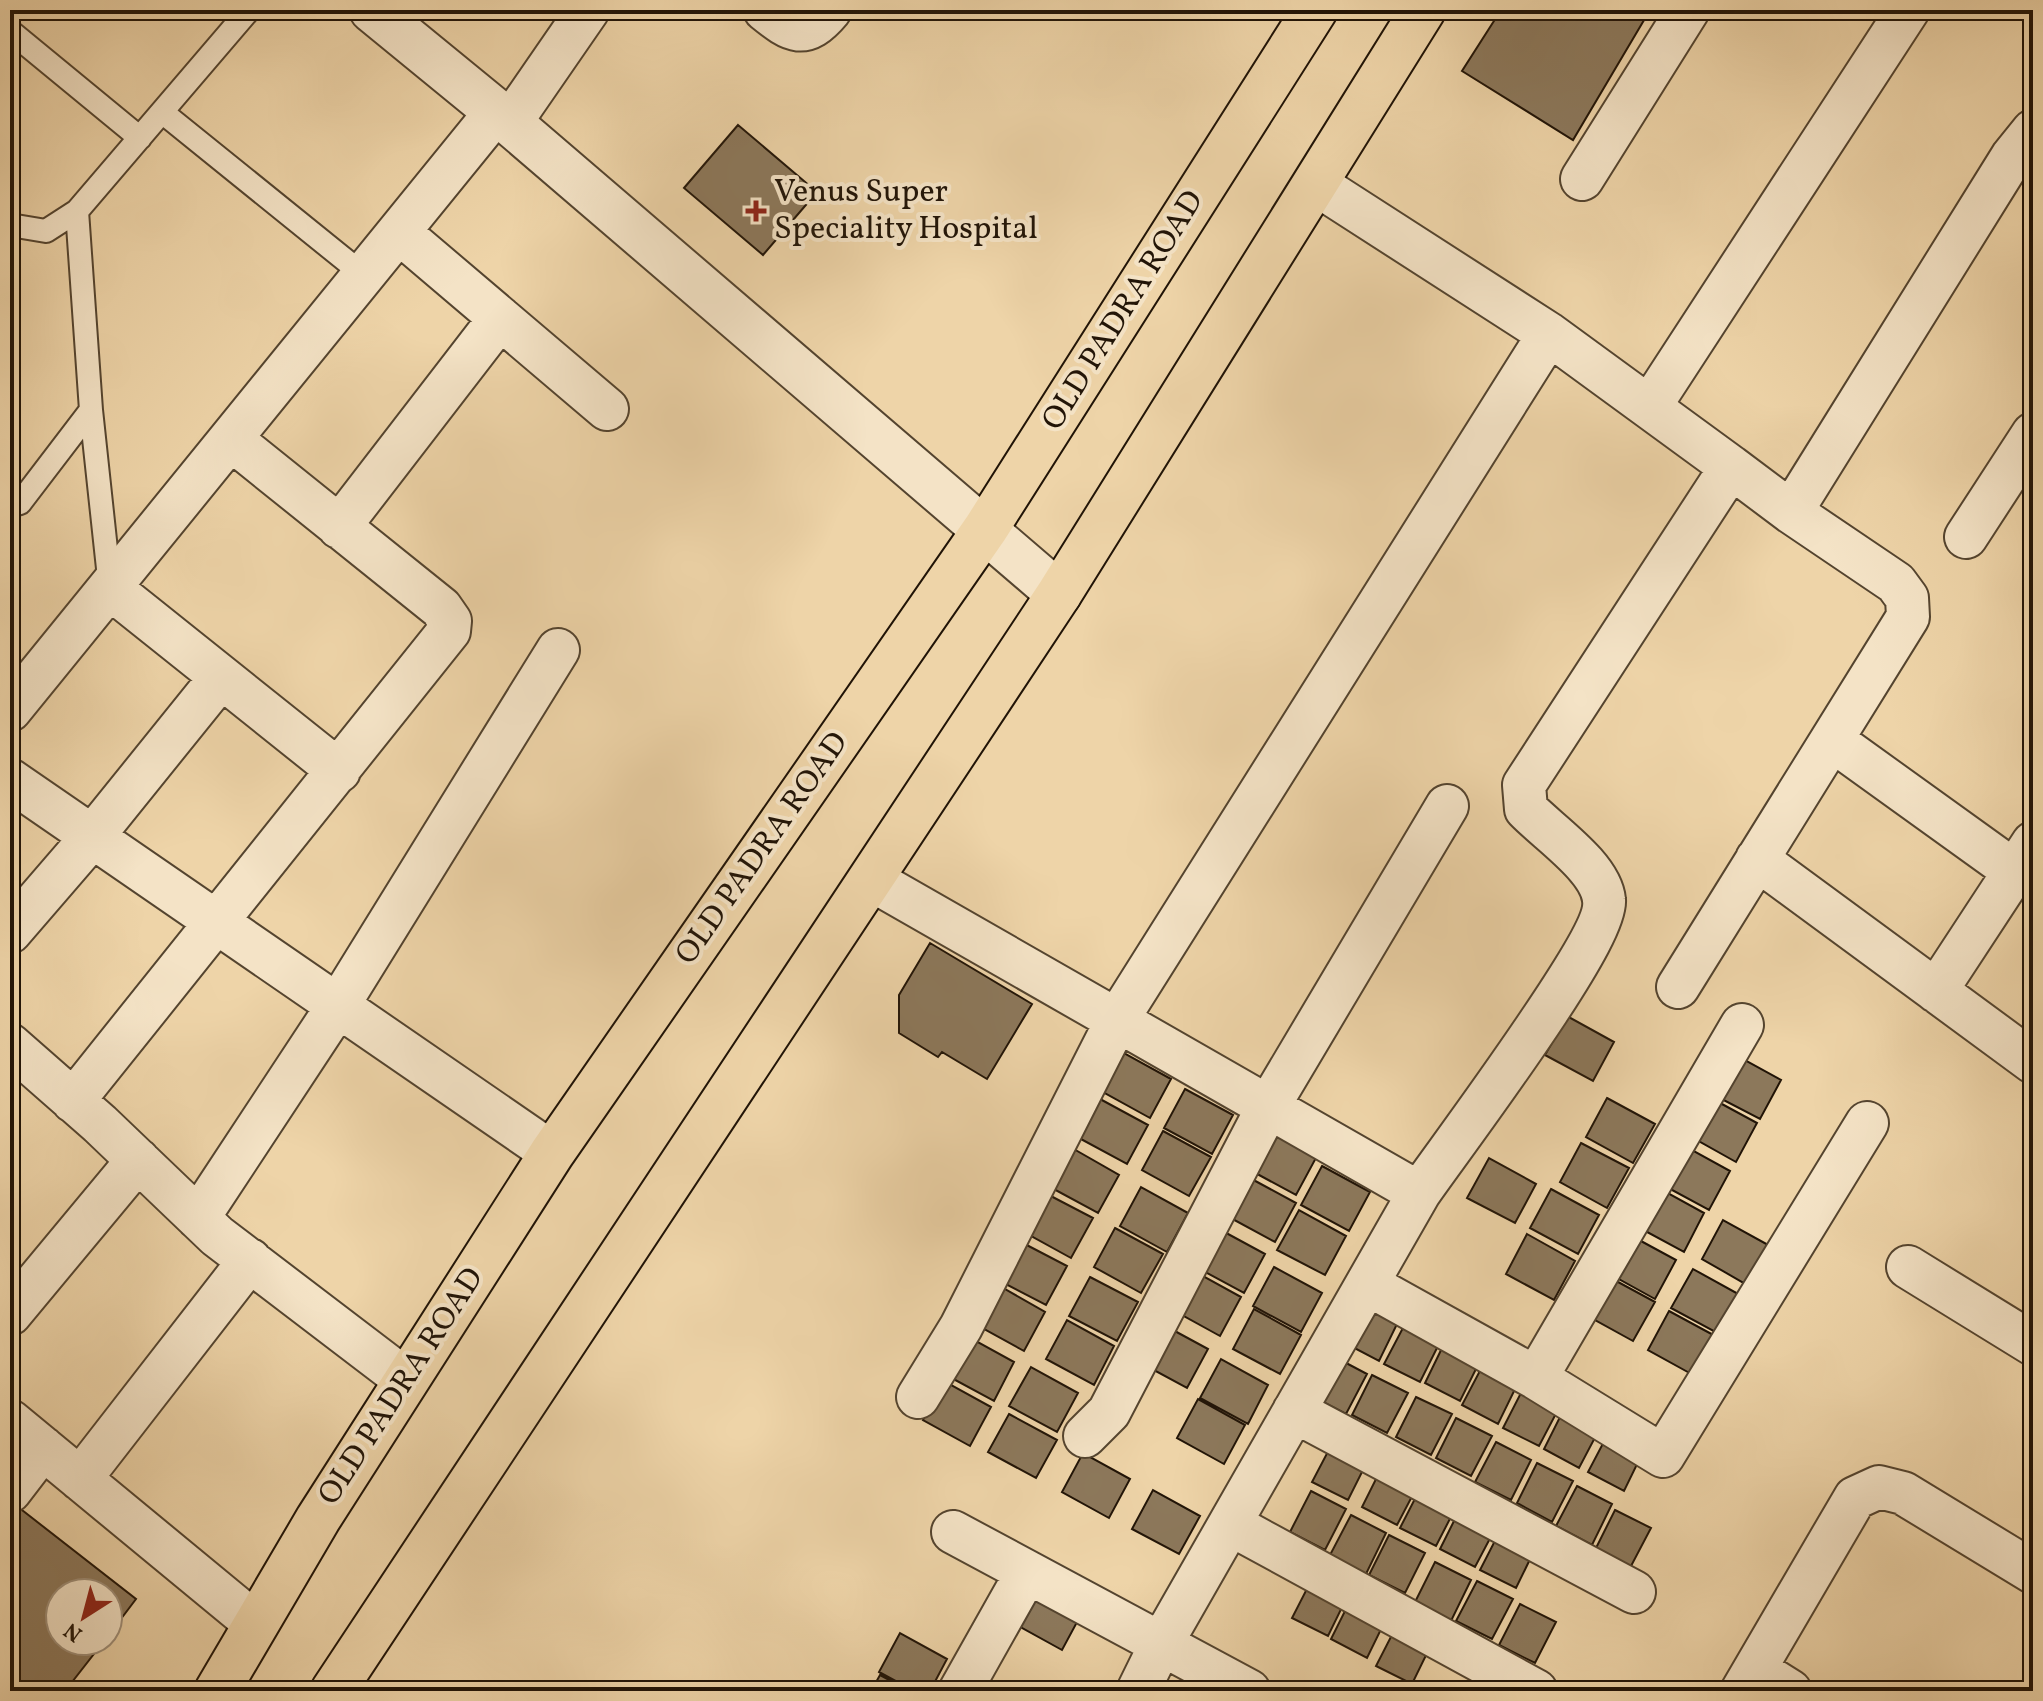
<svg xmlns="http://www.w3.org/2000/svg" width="2043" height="1701" viewBox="0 0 2043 1701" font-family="Vollkorn,serif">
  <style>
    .building { fill: #8c785b; stroke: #211407; stroke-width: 2 }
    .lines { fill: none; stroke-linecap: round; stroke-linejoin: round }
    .service-casing { stroke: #54442f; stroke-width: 26 }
    .minor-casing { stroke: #54442f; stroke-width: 46 }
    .tertiary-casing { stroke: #54442f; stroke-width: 48 }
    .primary-casing { stroke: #211407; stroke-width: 48 }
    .service { stroke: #f4e3c6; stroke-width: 22 }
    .minor { stroke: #f4e3c6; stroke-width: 42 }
    .tertiary { stroke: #f4e3c6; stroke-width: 44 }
    .primary { stroke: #eed4a8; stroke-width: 44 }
    .poi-dot { fill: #8f2418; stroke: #f4e3c6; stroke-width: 3 }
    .labels { text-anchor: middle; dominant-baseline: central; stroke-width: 8; stroke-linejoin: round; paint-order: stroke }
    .poi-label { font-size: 32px; fill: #211407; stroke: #f4e3c6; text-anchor: start }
    .street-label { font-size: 32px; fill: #211407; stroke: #f4e3c6 }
  </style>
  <rect width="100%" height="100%" fill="#eed4a8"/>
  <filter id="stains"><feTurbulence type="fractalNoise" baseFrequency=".0025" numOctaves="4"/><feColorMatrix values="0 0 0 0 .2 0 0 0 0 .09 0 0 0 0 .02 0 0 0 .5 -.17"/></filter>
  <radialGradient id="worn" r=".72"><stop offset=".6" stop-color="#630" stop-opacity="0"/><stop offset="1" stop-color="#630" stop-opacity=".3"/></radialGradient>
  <path class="building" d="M1501 10H1650L1573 140 1462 71Z
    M738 125 817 192 763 255 684 188Z
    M930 943 1032 1004 987 1079 942 1052 938 1057 899 1033V995Z
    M1567 1016 1614 1042 1593 1081 1545 1055Z
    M1124 1053 1171 1079 1150 1118 1103 1092Z
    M1734 1054 1781 1080 1760 1119 1712 1094Z
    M1185 1089 1233 1115 1212 1154 1164 1128Z
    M1709 1097 1757 1123 1736 1162 1688 1135Z
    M1607 1098 1655 1124 1633 1163 1586 1137Z
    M1100 1099 1148 1125 1127 1164 1079 1138Z
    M1270 1130 1317 1156 1296 1195 1248 1169Z
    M1163 1131 1211 1157 1189 1196 1142 1170Z
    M1581 1143 1629 1168 1607 1208 1560 1182Z
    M1683 1145 1730 1171 1709 1210 1661 1184Z
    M1072 1148 1119 1175 1098 1213 1050 1187Z
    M1489 1158 1536 1184 1515 1223 1467 1198Z
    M1322 1166 1370 1192 1349 1231 1301 1205Z
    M1248 1177 1296 1203 1275 1242 1227 1216Z
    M1141 1187 1188 1213 1167 1252 1120 1226Z
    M1657 1187 1704 1213 1684 1252 1636 1226Z
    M1551 1189 1599 1215 1578 1254 1530 1228Z
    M1045 1193 1093 1218 1071 1258 1024 1232Z
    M1299 1210 1346 1236 1325 1275 1277 1250Z
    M1723 1220 1770 1246 1749 1286 1702 1259Z
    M1115 1228 1163 1254 1141 1293 1094 1267Z
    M1217 1228 1265 1254 1244 1293 1196 1267Z
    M1527 1234 1575 1261 1554 1300 1506 1274Z
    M1628 1234 1676 1260 1655 1299 1608 1273Z
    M1019 1241 1067 1266 1046 1305 998 1280Z
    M1274 1267 1322 1293 1301 1332 1253 1306Z
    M1693 1269 1740 1295 1719 1334 1671 1308Z
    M1194 1271 1241 1297 1220 1336 1173 1310Z
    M1607 1276 1655 1302 1633 1341 1586 1315Z
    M1090 1277 1138 1302 1117 1341 1069 1316Z
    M998 1285 1045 1312 1024 1351 977 1325Z
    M1364 1302 1399 1320 1379 1361 1343 1342Z
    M1254 1309 1301 1335 1280 1374 1233 1349Z
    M1669 1311 1717 1337 1695 1376 1648 1350Z
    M1067 1320 1114 1346 1094 1385 1046 1359Z
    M1160 1323 1208 1349 1187 1388 1139 1362Z
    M1405 1324 1440 1342 1420 1382 1384 1364Z
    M967 1336 1014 1362 994 1401 946 1375Z
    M1445 1342 1480 1361 1460 1401 1425 1383Z
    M1331 1355 1367 1374 1346 1414 1311 1396Z
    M1221 1359 1268 1385 1248 1424 1200 1398Z
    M1483 1365 1518 1383 1498 1424 1462 1405Z
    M1031 1367 1078 1393 1057 1432 1009 1406Z
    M1372 1375 1408 1393 1387 1433 1352 1415Z
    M944 1381 991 1407 970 1446 923 1420Z
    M1524 1387 1560 1406 1539 1446 1503 1428Z
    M1416 1397 1452 1414 1431 1455 1396 1437Z
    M1198 1399 1245 1425 1224 1464 1177 1438Z
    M1564 1409 1600 1428 1579 1468 1544 1449Z
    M1009 1414 1057 1440 1036 1478 988 1452Z
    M1456 1418 1492 1436 1471 1476 1436 1458Z
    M1609 1432 1644 1450 1624 1491 1588 1472Z
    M1333 1442 1368 1460 1348 1500 1312 1482Z
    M1496 1442 1531 1460 1511 1500 1475 1482Z
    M1083 1453 1130 1479 1109 1518 1062 1492Z
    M1537 1463 1573 1481 1552 1522 1517 1503Z
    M1382 1467 1418 1485 1397 1525 1362 1507Z
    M1577 1486 1612 1504 1592 1545 1556 1526Z
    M1421 1487 1457 1505 1436 1546 1400 1528Z
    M1153 1490 1200 1516 1179 1554 1132 1529Z
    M1311 1491 1346 1509 1325 1550 1290 1532Z
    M13 1503 136 1599 108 1636V1593H60V1641H104L65 1691H10Z
    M1460 1509 1496 1527 1475 1567 1440 1549Z
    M1615 1510 1651 1528 1630 1568 1595 1550Z
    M1351 1515 1386 1533 1366 1574 1330 1555Z
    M1501 1529 1536 1547 1516 1588 1480 1570Z
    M1389 1535 1425 1553 1405 1593 1369 1575Z
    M1435 1562 1471 1580 1451 1621 1415 1602Z
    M1313 1577 1348 1595 1328 1636 1292 1618Z
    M1477 1581 1513 1599 1492 1639 1456 1621Z
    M1036 1585 1083 1611 1062 1650 1015 1624Z
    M1351 1599 1387 1617 1367 1658 1331 1639Z
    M1520 1604 1556 1622 1535 1663 1499 1645Z
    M1397 1625 1432 1643 1412 1684 1376 1666Z
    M900 1633 947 1659 930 1691H914L879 1672Z
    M880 1675 910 1691H871Z"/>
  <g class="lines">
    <defs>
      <path id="service" d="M10 31 140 138
        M162 112 365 276
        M77 211 91 410 110 587
        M10 225 46 231 77 211 249 10
        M10 506 20 503 91 410"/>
      <path id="minor" d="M765 10C792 32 805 40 830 10
        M510 123 588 10
        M1582 179 1688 10
        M1316 184 1549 334 1731 467 1524 785 1526 809C1548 832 1601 867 1604 900 1609 939 1450 1148 1419 1193
        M400 233 607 409
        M1650 406 1908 10
        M1731 467 1791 512 2012 157 2033 131
        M339 527 500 318
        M1966 537 2033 434
        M110 588 339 771
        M10 710 496 112
        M1832 740 2014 871
        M10 780 552 1153
        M1757 859 2033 1062
        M872 880 1419 1193 1161 1644 1138 1691
        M10 932 92 837 221 677
        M1678 987 1908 617 1907 598 1896 583 1791 512
        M1936 991 2033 843
        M10 1045 100 1124 217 1236 406 1380
        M73 1101 449 631 450 621 441 608 232 440
        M198 1218 337 1007 558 650
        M1908 1267 2033 1344
        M1367 1284 1536 1378 1663 1456 1867 1123
        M10 1314 138 1160
        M1536 1378 1742 1025
        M918 1397 961 1327 1117 1020 1549 334
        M1294 1411 1634 1592
        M10 1421 256 1624
        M1085 1436 1109 1412 1268 1107 1447 806
        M80 1479 250 1260
        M10 1491 43 1448
        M1230 1524 1536 1691
        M953 1532 1249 1691
        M1755 1669 1790 1691
        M960 1691 1027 1572
        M1742 1691 1855 1498 1879 1487 1903 1493 2033 1572"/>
      <path id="tertiary" d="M372 10 510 123 1059 594"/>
      <path id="primary" d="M217 1691 318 1519 552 1153 986 528 1315 10
        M333 1691 1059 594 1423 10"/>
    </defs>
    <use href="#service" class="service-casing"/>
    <use href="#minor" class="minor-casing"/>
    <use href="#tertiary" class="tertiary-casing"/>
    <use href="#primary" class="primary-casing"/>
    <use href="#service" class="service"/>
    <use href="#minor" class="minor"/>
    <use href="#tertiary" class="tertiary"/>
    <use href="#primary" class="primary"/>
  </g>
  <path class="poi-dot" d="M752 199h8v8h8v8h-8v8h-8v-8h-8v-8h8z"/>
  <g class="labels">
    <g class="poi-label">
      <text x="774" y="193">Venus Super<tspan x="774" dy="37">Speciality Hospital</tspan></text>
    </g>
    <g class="street-label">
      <text transform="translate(1124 311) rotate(-58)">OLD PADRA ROAD</text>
      <text transform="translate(763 849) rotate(-55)">OLD PADRA ROAD</text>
      <text transform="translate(402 1387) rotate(-57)">OLD PADRA ROAD</text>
    </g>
  </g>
  <rect width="2043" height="1701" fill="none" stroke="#eed4a8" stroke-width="40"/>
  <rect x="12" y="12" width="2019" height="1677" fill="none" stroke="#211407" stroke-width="4"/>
  <rect x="20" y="20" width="2003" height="1661" fill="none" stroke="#211407" stroke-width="2"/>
  <g transform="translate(84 1617) rotate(216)"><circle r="38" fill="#f4e3c6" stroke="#a0907a" stroke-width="2"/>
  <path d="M0-6L14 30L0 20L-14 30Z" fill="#8f2418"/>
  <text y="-12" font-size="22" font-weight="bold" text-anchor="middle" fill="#211407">N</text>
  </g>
  <rect width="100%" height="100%" filter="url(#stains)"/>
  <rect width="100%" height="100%" fill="url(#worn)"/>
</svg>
